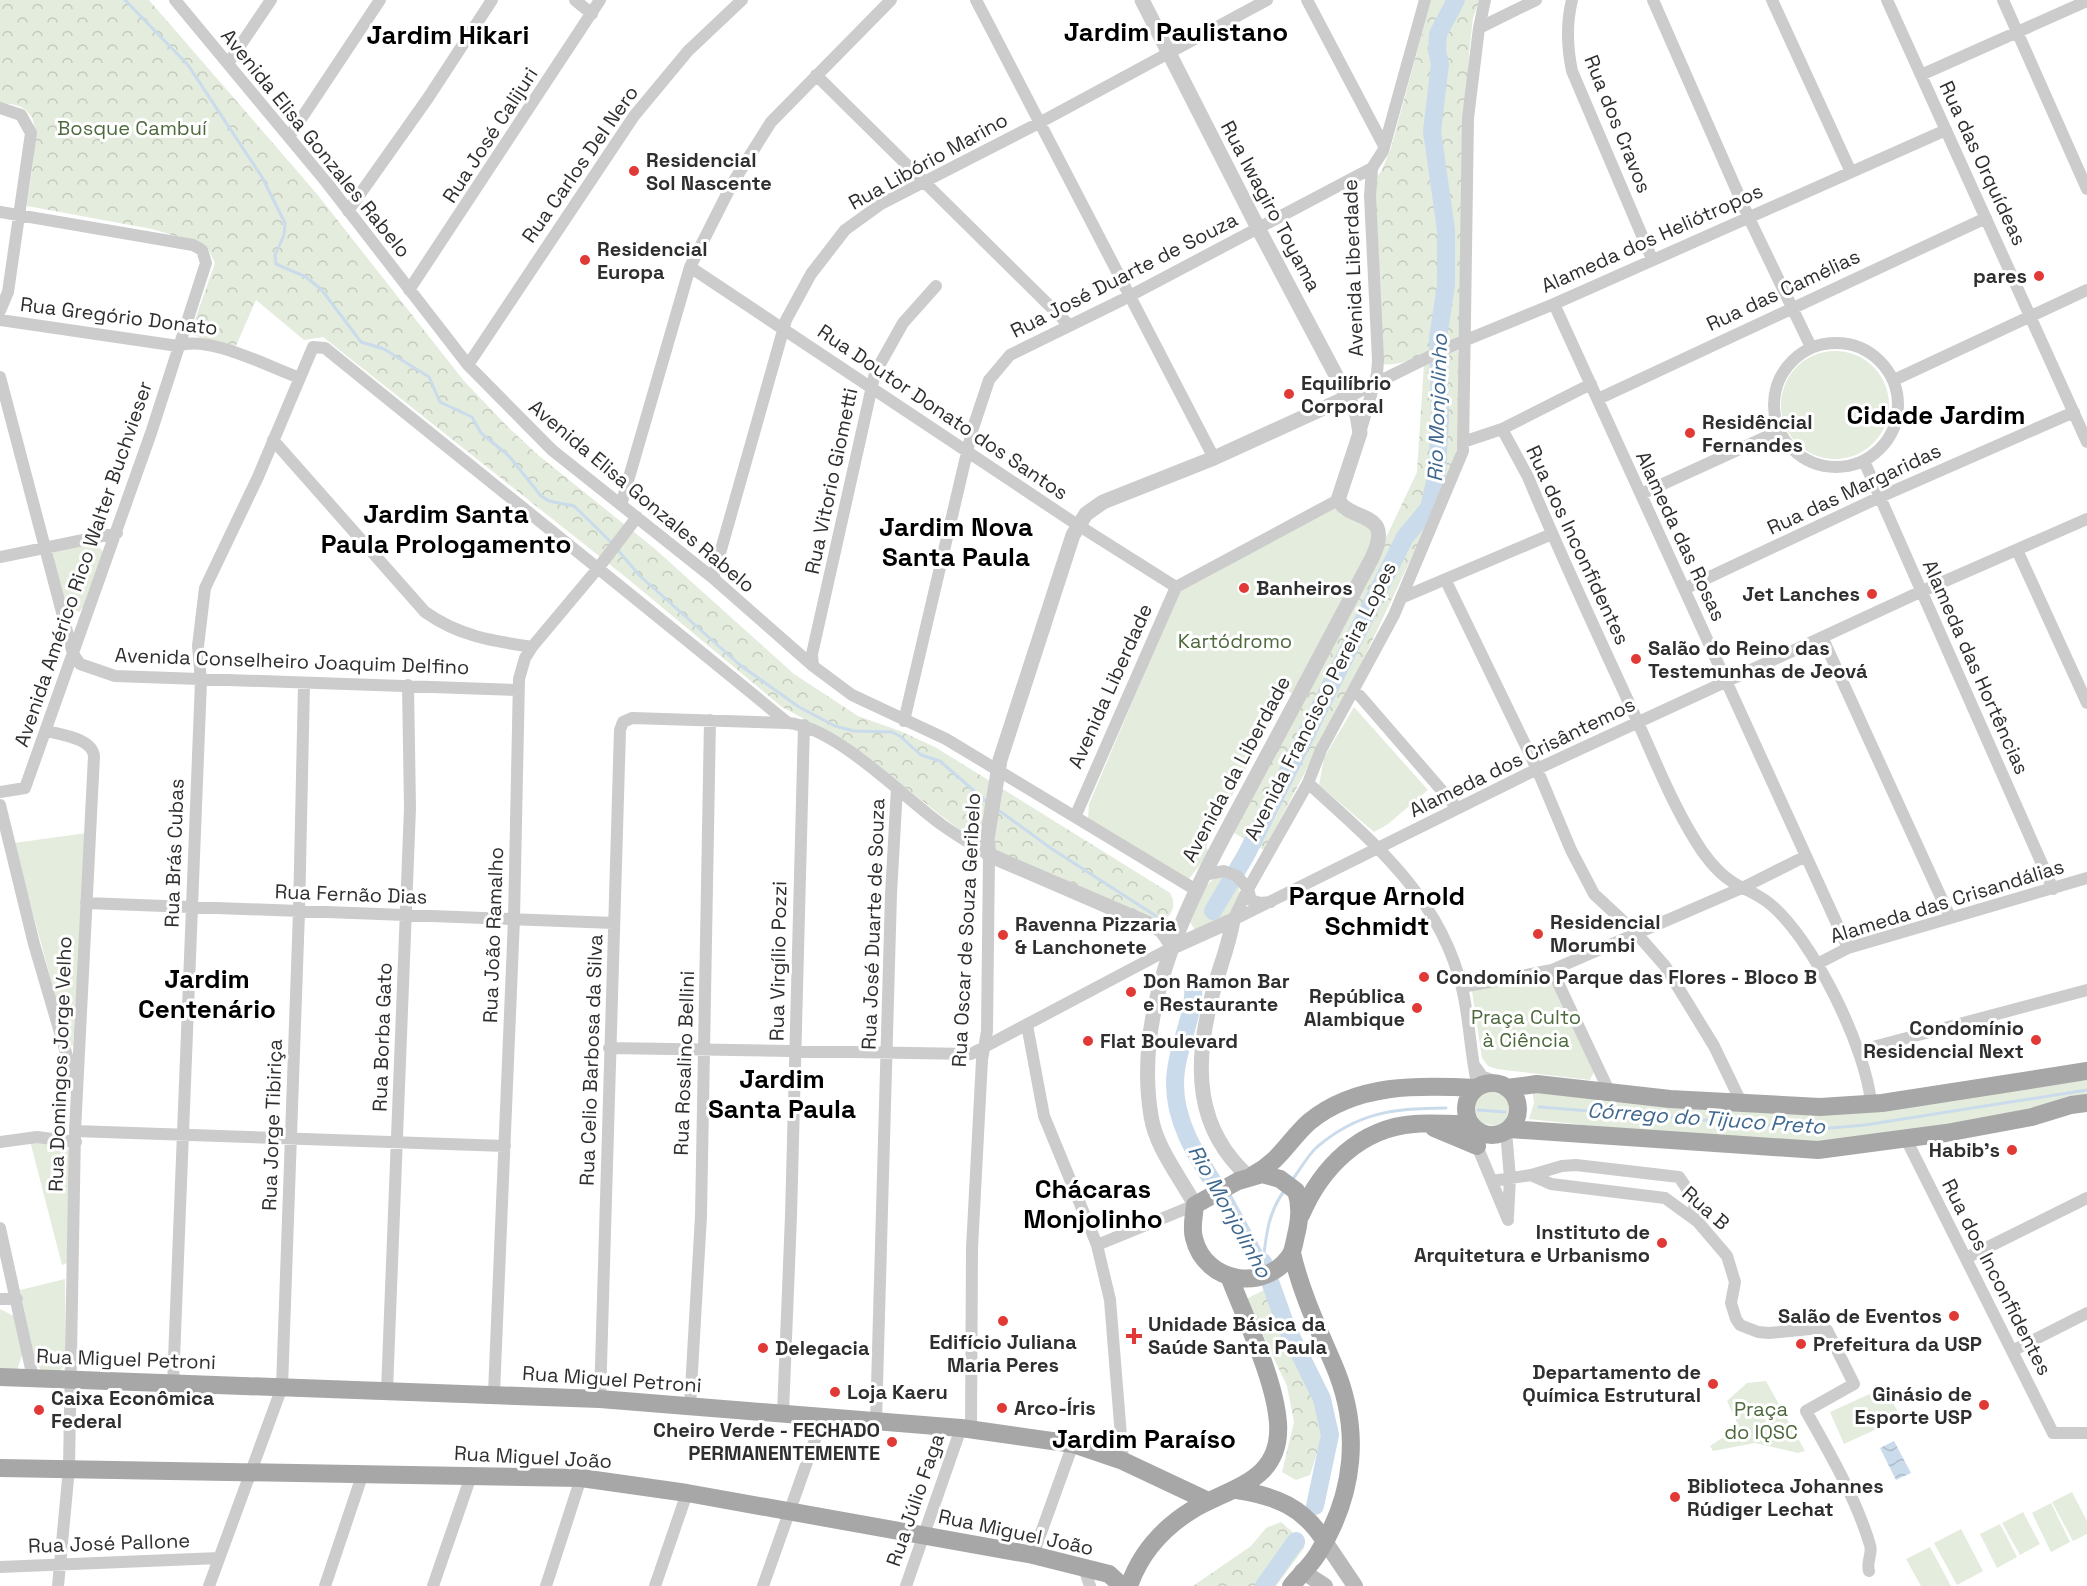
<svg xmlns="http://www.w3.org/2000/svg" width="2087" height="1586" viewBox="0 0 2087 1586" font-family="'Space Grotesk',sans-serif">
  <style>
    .green { fill: #e4ecdd }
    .forest { fill: url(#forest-crowns) }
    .water { fill: url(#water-waves) }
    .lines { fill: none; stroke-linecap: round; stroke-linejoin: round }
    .stream { stroke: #cadbeb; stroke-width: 3 }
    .river { stroke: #cadbeb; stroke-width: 18 }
    .minor { stroke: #ccc; stroke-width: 12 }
    .tertiary { stroke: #ccc; stroke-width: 15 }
    .secondary { stroke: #b9b9b9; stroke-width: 16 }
    .primary { stroke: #a7a7a7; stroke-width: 18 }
    .poi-dot { fill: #e13a36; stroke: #fff; stroke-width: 2 }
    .labels { text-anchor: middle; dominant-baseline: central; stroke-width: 6; stroke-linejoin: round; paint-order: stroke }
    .street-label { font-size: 20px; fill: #2f2f2f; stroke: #fff }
    .park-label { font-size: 20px; fill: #4e6a3d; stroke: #fff }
    .poi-label { font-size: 20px; font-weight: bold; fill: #2f2f2f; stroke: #fff; text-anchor: start }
    .water-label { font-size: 21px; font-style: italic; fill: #3f688f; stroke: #fff }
    .district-label { font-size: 26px; font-weight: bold; fill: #000; stroke: #fff }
  </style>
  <defs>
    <pattern id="forest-crowns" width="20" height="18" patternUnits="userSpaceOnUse" patternTransform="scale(1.5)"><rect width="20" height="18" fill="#e4ecdd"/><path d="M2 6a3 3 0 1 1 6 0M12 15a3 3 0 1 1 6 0" fill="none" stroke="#c4cbbe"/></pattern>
    <pattern id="water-waves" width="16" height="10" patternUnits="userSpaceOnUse" patternTransform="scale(1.5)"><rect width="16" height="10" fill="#cadbeb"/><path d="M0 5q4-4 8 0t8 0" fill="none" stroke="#aebcca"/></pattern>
  </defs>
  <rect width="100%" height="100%" fill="#fff"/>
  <path class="green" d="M1781 405a54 54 0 1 1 108 0a54 54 0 1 1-108 0Z
    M1335 509 1366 523 1374 539 1294 695 1287 690 1206 846 1209 853 1189 879 1088 819 1089 804 1180 590 1327 510Z
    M96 543 103 552 83 607 79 612 66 607 52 551Z
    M1354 707 1428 790 1388 824 1374 832 1319 785 1324 758Z
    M87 833 73 1045 69 1047 14 843Z
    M1223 875 1238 885 1240 893 1230 914 1195 930 1190 922C1198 905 1203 879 1223 875Z
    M1544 979 1555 985 1594 1072 1590 1080 1497 1069 1488 1066 1482 1058 1472 991 1477 987H1510Z
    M2087 1080V1101L1831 1144 1648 1132 1529 1119 1534 1103 1532 1088 1863 1112Z
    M1488 1091 1504 1095 1510 1105 1508 1118 1497 1126 1479 1123 1471 1111 1473 1099Z
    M30 1141 61 1143 70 1152 67 1263 62 1265Z
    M65 1279 66 1363 59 1372 41 1370 34 1356 20 1290Z
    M0 1309 14 1316 23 1352 17 1370 0 1371Z
    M1766 1381 1805 1451 1798 1453 1755 1443 1713 1451 1710 1446 1739 1427 1727 1401 1747 1383Z
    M1885 1387 1901 1418 1844 1444 1830 1412Z
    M2072 1492 2087 1521V1534L2073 1541 2052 1502Z
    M2051 1503 2070 1542 2051 1552 2032 1513Z
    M2023 1512 2040 1544 2020 1555 2002 1523Z
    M2000 1524 2017 1557 1997 1568 1980 1534Z
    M1961 1529 1983 1571 1957 1585 1934 1543Z
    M1930 1547 1951 1586H1921L1906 1559Z"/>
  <path class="forest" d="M0 0H149L317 194 464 381 507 426 538 455 655 549 794 674 858 716 900 731 935 747 1170 893C1177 906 1172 915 1161 923L975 842 847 742 782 707 628 579 323 337 304 340 256 300 235 348 190 334 215 263 206 245 152 229 27 206C29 188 40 132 32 118 25 105 13 104 0 103Z
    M1431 0H1480L1473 18 1469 54 1460 337C1441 345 1399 371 1380 363L1373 180 1381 172 1391 148Z
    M1454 348 1458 351 1460 361 1458 445 1448 481 1352 683 1264 850 1234 833 1366 580 1417 472 1424 363Z
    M1266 1289 1315 1399 1322 1437 1310 1475 1296 1480 1282 1472 1294 1422 1287 1386 1246 1299Z
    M1281 1522 1305 1543 1304 1548 1276 1586H1193L1251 1546 1266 1528Z"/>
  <path class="water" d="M1894 1441 1911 1473 1896 1480 1880 1448Z"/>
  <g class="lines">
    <path class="stream" d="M125 0 188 65 262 177 285 223 284 235 275 255 276 264 306 277 321 289 361 342 384 349 429 377 440 402 472 417 481 433 509 456 541 496 549 501 574 506 612 543
      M616 548 640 576 740 665 799 707 835 726 854 731 892 732 900 736 921 755 940 761 987 802
      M997 809 1052 849 1156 916
      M1539 1107 1819 1129 1865 1125 2087 1090
      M1478 1110 1505 1112
      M1292 1180C1300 1170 1307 1156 1317 1147 1358 1112 1395 1108 1446 1108
      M1263 1262C1266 1236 1268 1213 1284 1191"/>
    <path class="river" d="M1213 911 1246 855 1405 537 1429 508 1437 473 1440 416 1438 338 1446 285V230L1432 131 1440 64 1437 51 1438 34 1456 0
      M1193 980C1197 1014 1175 1048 1175 1084 1175 1130 1205 1167 1227 1205 1237 1223 1246 1241 1256 1258L1263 1262 1286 1326 1322 1399 1330 1435 1315 1506
      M1264 1586 1296 1541"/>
    <path class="minor" d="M175 0 327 183 468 365 552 450 713 578 813 666 852 695 946 739 1196 890
      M575 0 592 14
      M976 0 1214 458
      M1307 0 1383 144
      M1572 0C1566 24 1567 47 1572 71L1652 259
      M1653 0 1748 216 1811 347
      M1772 0 1850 170
      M1887 0 2087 442
      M2003 0 2087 189
      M1479 28 1536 0
      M229 62 271 0
      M816 75 1069 325
      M1921 75 2087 1
      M0 108 21 115 31 133 8 292 0 311
      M289 137 380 0
      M348 211 428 98 492 0
      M0 212 193 245 202 250 206 263 151 433 25 788 0 792
      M690 267 1070 520 1176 587
      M409 290 600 0
      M1554 304 1848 948
      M0 320 178 346C208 334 269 367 300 378
      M1774 405a62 62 0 1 1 124 0a62 62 0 1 1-124 0Z
      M468 365 634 116 688 51 742 0
      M0 377 73 654 80 664 115 676 518 690
      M1894 380 2087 290
      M1348 397 1449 347 1554 304 1946 130
      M1598 399 1986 218
      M1502 429 1591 384
      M1360 433 1377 374 1378 360 1370 196 1372 168 1383 151 1425 0
      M273 440 425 612C459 636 492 641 532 647
      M1463 442 1502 429 1528 477C1560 554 1595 629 1630 705 1651 750 1669 798 1695 840 1703 854 1717 872 1731 881 1742 889 1757 893 1770 904 1813 939 1866 1048 1871 1103
      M1864 461 2053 889
      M1641 494 1779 431
      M621 505 690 267 732 184 771 122 891 0
      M2017 550 2087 703
      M0 557 117 533
      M713 578 786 320 811 274 845 230 881 204 1039 123 1267 0
      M1446 581 1537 769 1571 850 1594 894 1637 934 1665 966 1714 1046 1742 1104
      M1684 589 1880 497 2074 412
      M1401 598 1552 534
      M1823 639 1950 917
      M813 666 812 654 875 373 903 323 936 286
      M1353 692 1360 696 1457 808
      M904 721 972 431 989 380 1010 355 1122 300 1372 168
      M47 731C61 735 92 738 94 756L75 1131 69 1468 58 1586
      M1308 783C1374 843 1440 897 1462 988 1470 1020 1470 1055 1478 1087
      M0 805 34 944 74 1080
      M1075 817 1176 587 1338 500
      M1203 875 1224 871 1237 876 1248 889 1233 920
      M1271 902 1260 903 1251 900 1248 889 1308 783 1321 750 1394 615 1463 451 1468 118 1479 28 1485 0
      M86 903 614 923
      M1233 920 1537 769 1920 592 2087 519
      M1819 963 1848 948 2087 878
      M1552 970 1609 1091
      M1462 987 1552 970 1744 887 1804 857
      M1027 1025 1044 1116 1097 1245 1110 1300 1123 1461
      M609 1048 971 1054 1173 947
      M1858 1051 2087 990
      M1474 1065 1482 1076 1500 1084
      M1475 1130 1477 1146 1508 1220
      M75 1131 505 1146
      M1506 1131 1510 1178 1508 1216
      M1906 1139 2053 1433H2087
      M0 1142 37 1137 76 1142
      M1531 1175 1562 1166 1576 1165 1679 1177 1692 1196 1698 1222
      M1492 1181 1531 1175 1551 1184 1665 1198 1698 1222 1727 1256 1735 1282 1731 1303 1736 1319 1740 1325 1758 1332 1769 1333 1820 1328 1827 1330 1854 1384 1806 1411C1830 1454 1856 1498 1870 1545 1873 1553 1866 1562 1869 1571
      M0 1228 33 1378
      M1097 1245 1195 1205
      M1966 1258 2087 1198
      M0 1299H17
      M2012 1351 2087 1313
      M173 1384 201 681 198 646 205 588 258 477 313 347 325 348C479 473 635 597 788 723
      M387 1390 410 808 408 685
      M494 1393 514 919 519 679 525 658 532 647 599 567 637 517
      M600 1399 620 730 623 722 632 718 788 723C836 727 902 796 942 825 957 836 973 845 989 855L987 1031 982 1060 972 1248 971 1429
      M690 1406 701 1216 710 720
      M783 1413 791 1216 804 725
      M876 1421 891 894 897 788
      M1033 1555 1073 1444
      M0 1567 219 1558
      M1084 1568 1090 1586
      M209 1586 282 1387 299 912 304 685
      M325 1586 363 1473
      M433 1586 471 1476
      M546 1586 581 1478
      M655 1586 687 1493
      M763 1586 823 1417
      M906 1586 961 1428"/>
    <path class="tertiary" d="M1142 0 1258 228 1357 415 1360 433 1338 500C1352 523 1395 510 1372 558 1336 626 1300 695 1263 763 1207 870 1130 989 1151 1116 1156 1148 1180 1177 1195 1205
      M1233 920C1229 947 1217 973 1211 1000 1194 1066 1195 1129 1249 1177
      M1173 947 1162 931 1156 927 989 855 987 839 1000 760 1073 535 1086 514 1103 502 1214 458 1348 397
      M1173 947 1233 920"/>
    <path class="secondary" d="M1324 1540 1355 1586
      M1302 1571 1325 1586"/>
    <path class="primary" d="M1466 1109a26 26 0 1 1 52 0a26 26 0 1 1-52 0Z
      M1507 1088 1537 1084 1670 1099 1820 1107 1882 1103 2087 1071
      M1434 1128 1477 1146
      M1509 1129 1818 1150 1946 1133 2032 1117 2071 1105 2087 1103
      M1262 1174 1280 1179 1296 1191C1301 1205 1300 1217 1297 1231 1295 1238 1294 1248 1291 1254 1266 1293 1205 1284 1194 1238 1191 1228 1194 1216 1195 1205L1238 1181Z
      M1253 1175C1280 1161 1288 1141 1309 1122 1356 1083 1419 1085 1476 1088
      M1301 1215C1321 1168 1360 1128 1414 1124 1433 1122 1452 1125 1470 1124
      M0 1377 600 1399 961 1428 1073 1444 1123 1461 1208 1501
      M0 1468 581 1478 687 1493 1033 1555 1109 1574 1122 1586
      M1237 1490C1276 1496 1303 1507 1324 1540
      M1129 1586C1140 1554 1163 1528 1192 1510 1230 1487 1282 1482 1278 1423 1275 1379 1245 1318 1229 1276
      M1291 1586C1299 1576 1310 1566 1317 1555 1355 1495 1362 1429 1333 1363 1317 1326 1301 1292 1292 1253"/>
  </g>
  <g class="poi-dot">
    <circle cx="634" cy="171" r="6"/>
    <circle cx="585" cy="260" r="6"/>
    <circle cx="2039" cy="276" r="6"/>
    <circle cx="1289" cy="394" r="6"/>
    <circle cx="1690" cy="433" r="6"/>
    <circle cx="1244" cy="588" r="6"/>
    <circle cx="1872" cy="594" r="6"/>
    <circle cx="1636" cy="659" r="6"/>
    <circle cx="1538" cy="934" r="6"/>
    <circle cx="1003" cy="935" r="6"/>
    <circle cx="1424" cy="977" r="6"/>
    <circle cx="1131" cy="992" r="6"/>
    <circle cx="1417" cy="1008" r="6"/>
    <circle cx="2036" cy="1040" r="6"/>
    <circle cx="1088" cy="1041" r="6"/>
    <circle cx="2012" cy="1150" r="6"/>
    <circle cx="1662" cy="1243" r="6"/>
    <circle cx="1954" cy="1316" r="6"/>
    <circle cx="1003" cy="1321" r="6"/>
    <path d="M1131 1327h6v6h6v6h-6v6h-6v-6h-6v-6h6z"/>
    <circle cx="1801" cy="1344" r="6"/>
    <circle cx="763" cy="1348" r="6"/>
    <circle cx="1713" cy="1384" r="6"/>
    <circle cx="835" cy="1392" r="6"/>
    <circle cx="1984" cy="1405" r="6"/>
    <circle cx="1002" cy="1408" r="6"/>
    <circle cx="39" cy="1410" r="6"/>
    <circle cx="892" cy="1442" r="6"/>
    <circle cx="1675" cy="1497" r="6"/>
  </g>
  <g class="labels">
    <g class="street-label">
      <text transform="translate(1618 124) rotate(68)">Rua dos Cravos</text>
      <text transform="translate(490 135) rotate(-57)">Rua José Calijuri</text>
      <text transform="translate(316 143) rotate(51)">Avenida Elisa Gonzales Rabelo</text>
      <text transform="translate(928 161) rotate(-29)">Rua Libório Marino</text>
      <text transform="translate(1983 163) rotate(65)">Rua das Orquídeas</text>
      <text transform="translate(580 164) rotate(-55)">Rua Carlos Del Nero</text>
      <text transform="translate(1271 206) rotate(62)">Rua Iwagiro Toyama</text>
      <text transform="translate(1652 238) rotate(-24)">Alameda dos Heliótropos</text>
      <text transform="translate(1353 268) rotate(-92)">Avenida Liberdade</text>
      <text transform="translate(1124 275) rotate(-27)">Rua José Duarte de Souza</text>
      <text transform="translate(1783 290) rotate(-25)">Rua das Camélias</text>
      <text transform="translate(119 316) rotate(7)">Rua Gregório Donato</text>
      <text transform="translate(943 412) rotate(34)">Rua Doutor Donato dos Santos</text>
      <text transform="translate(831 481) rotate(-78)">Rua Vitorio Giometti</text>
      <text transform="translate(1854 489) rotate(-25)">Rua das Margaridas</text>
      <text transform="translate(642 496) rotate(40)">Avenida Elisa Gonzales Rabelo</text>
      <text transform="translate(1681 536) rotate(65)">Alameda das Rosas</text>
      <text transform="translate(1578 545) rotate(65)">Rua dos Inconfidentes</text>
      <text transform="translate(83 564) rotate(-71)">Avenida Américo Rico Walter Buchvieser</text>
      <text transform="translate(292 661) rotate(2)">Avenida Conselheiro Joaquim Delfino</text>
      <text transform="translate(1976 667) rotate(66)">Alameda das Hortências</text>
      <text transform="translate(1110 686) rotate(-66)">Avenida Liberdade</text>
      <text transform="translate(1320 701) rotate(-63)">Avenida Francisco Pereira Lopes</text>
      <text transform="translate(1522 757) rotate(-26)">Alameda dos Crisântemos</text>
      <text transform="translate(1236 769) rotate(-62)">Avenida da Liberdade</text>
      <text transform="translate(174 853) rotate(-88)">Rua Brás Cubas</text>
      <text transform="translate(351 894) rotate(2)">Rua Fernão Dias</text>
      <text transform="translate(1947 901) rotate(-17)">Alameda das Crisandálias</text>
      <text transform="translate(873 924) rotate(-88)">Rua José Duarte de Souza</text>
      <text transform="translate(966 930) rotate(-87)">Rua Oscar de Souza Geribelo</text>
      <text transform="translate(493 935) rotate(-88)">Rua João Ramalho</text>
      <text transform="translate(778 961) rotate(-89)">Rua Virgílio Pozzi</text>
      <text transform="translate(382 1037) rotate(-88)">Rua Borba Gato</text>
      <text transform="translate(591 1060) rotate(-88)">Rua Celio Barbosa da Silva</text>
      <text transform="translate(684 1063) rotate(-88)">Rua Rosalino Bellini</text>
      <text transform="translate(60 1064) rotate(-88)">Rua Domingos Jorge Velho</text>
      <text transform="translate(272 1125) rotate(-88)">Rua Jorge Tibiriça</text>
      <text transform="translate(1706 1208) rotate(41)">Rua B</text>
      <text transform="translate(1997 1277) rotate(63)">Rua dos Inconfidentes</text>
      <text transform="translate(126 1359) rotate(2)">Rua Miguel Petroni</text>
      <text transform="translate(612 1379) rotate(4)">Rua Miguel Petroni</text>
      <text transform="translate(533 1457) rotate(3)">Rua Miguel João</text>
      <text transform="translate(915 1500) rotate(-71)">Rua Júlio Faga</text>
      <text transform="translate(1016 1532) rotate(12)">Rua Miguel João</text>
      <text transform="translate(109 1543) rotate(-2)">Rua José Pallone</text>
    </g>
    <g class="park-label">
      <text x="132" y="128">Bosque Cambuí</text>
      <text x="1235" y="641">Kartódromo</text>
      <text x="1526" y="1017">Praça Culto<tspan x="1526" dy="23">à Ciência</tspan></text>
      <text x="1761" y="1409">Praça<tspan x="1761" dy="23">do IQSC</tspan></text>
    </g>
    <g class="poi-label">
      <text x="646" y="160">Residencial<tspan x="646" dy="23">Sol Nascente</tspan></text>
      <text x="597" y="249">Residencial<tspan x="597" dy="23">Europa</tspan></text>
      <text x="2027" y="276" text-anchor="end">pares</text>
      <text x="1301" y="383">Equilíbrio<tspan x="1301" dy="23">Corporal</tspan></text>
      <text x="1702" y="422">Residêncial<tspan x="1702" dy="23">Fernandes</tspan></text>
      <text x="1256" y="588">Banheiros</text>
      <text x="1860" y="594" text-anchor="end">Jet Lanches</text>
      <text x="1648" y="648">Salão do Reino das<tspan x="1648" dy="23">Testemunhas de Jeová</tspan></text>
      <text x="1550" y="922">Residencial<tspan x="1550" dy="23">Morumbi</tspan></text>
      <text x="1015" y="924">Ravenna Pizzaria<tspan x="1015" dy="23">&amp; Lanchonete</tspan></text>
      <text x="1436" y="977">Condomínio Parque das Flores - Bloco B</text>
      <text x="1143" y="981">Don Ramon Bar<tspan x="1143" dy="23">e Restaurante</tspan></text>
      <text x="1405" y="996" text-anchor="end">República<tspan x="1405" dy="23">Alambique</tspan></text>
      <text x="2024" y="1028" text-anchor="end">Condomínio<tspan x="2024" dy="23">Residencial Next</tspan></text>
      <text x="1100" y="1041">Flat Boulevard</text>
      <text x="2000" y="1150" text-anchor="end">Habib's</text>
      <text x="1650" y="1232" text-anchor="end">Instituto de<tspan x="1650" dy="23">Arquitetura e Urbanismo</tspan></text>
      <text x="1942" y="1316" text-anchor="end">Salão de Eventos</text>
      <text x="1148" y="1324">Unidade Básica da<tspan x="1148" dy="23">Saúde Santa Paula</tspan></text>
      <text x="1003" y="1342" text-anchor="middle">Edifício Juliana<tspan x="1003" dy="23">Maria Peres</tspan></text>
      <text x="1813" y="1344">Prefeitura da USP</text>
      <text x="775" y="1348">Delegacia</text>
      <text x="1701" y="1372" text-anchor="end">Departamento de<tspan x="1701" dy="23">Química Estrutural</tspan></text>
      <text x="847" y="1392">Loja Kaeru</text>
      <text x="1972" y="1394" text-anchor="end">Ginásio de<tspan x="1972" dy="23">Esporte USP</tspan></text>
      <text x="51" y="1398">Caixa Econômica<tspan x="51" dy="23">Federal</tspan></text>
      <text x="1014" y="1408">Arco-Íris</text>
      <text x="880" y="1430" text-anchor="end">Cheiro Verde - FECHADO<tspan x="880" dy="23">PERMANENTEMENTE</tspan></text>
      <text x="1687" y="1486">Biblioteca Johannes<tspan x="1687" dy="23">Rúdiger Lechat</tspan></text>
    </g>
    <g class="water-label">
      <text transform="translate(1437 408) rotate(-88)">Rio Monjolinho</text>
      <text transform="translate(1706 1118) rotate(4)">Córrego do Tijuco Preto</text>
      <text transform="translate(1230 1211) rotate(61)">Rio Monjolinho</text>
    </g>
    <g class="district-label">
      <text x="1176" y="32">Jardim Paulistano</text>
      <text x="448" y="35">Jardim Hikari</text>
      <text x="1936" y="415">Cidade Jardim</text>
      <text x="446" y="514">Jardim Santa<tspan x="446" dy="30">Paula Prologamento</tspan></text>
      <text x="956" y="527">Jardim Nova<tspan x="956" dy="30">Santa Paula</tspan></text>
      <text x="1377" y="896">Parque Arnold<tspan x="1377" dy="30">Schmidt</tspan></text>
      <text x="207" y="979">Jardim<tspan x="207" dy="30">Centenário</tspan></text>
      <text x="782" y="1079">Jardim<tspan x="782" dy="30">Santa Paula</tspan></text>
      <text x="1093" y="1189">Chácaras<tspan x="1093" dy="30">Monjolinho</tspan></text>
      <text x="1144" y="1439">Jardim Paraíso</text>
    </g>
  </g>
</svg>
